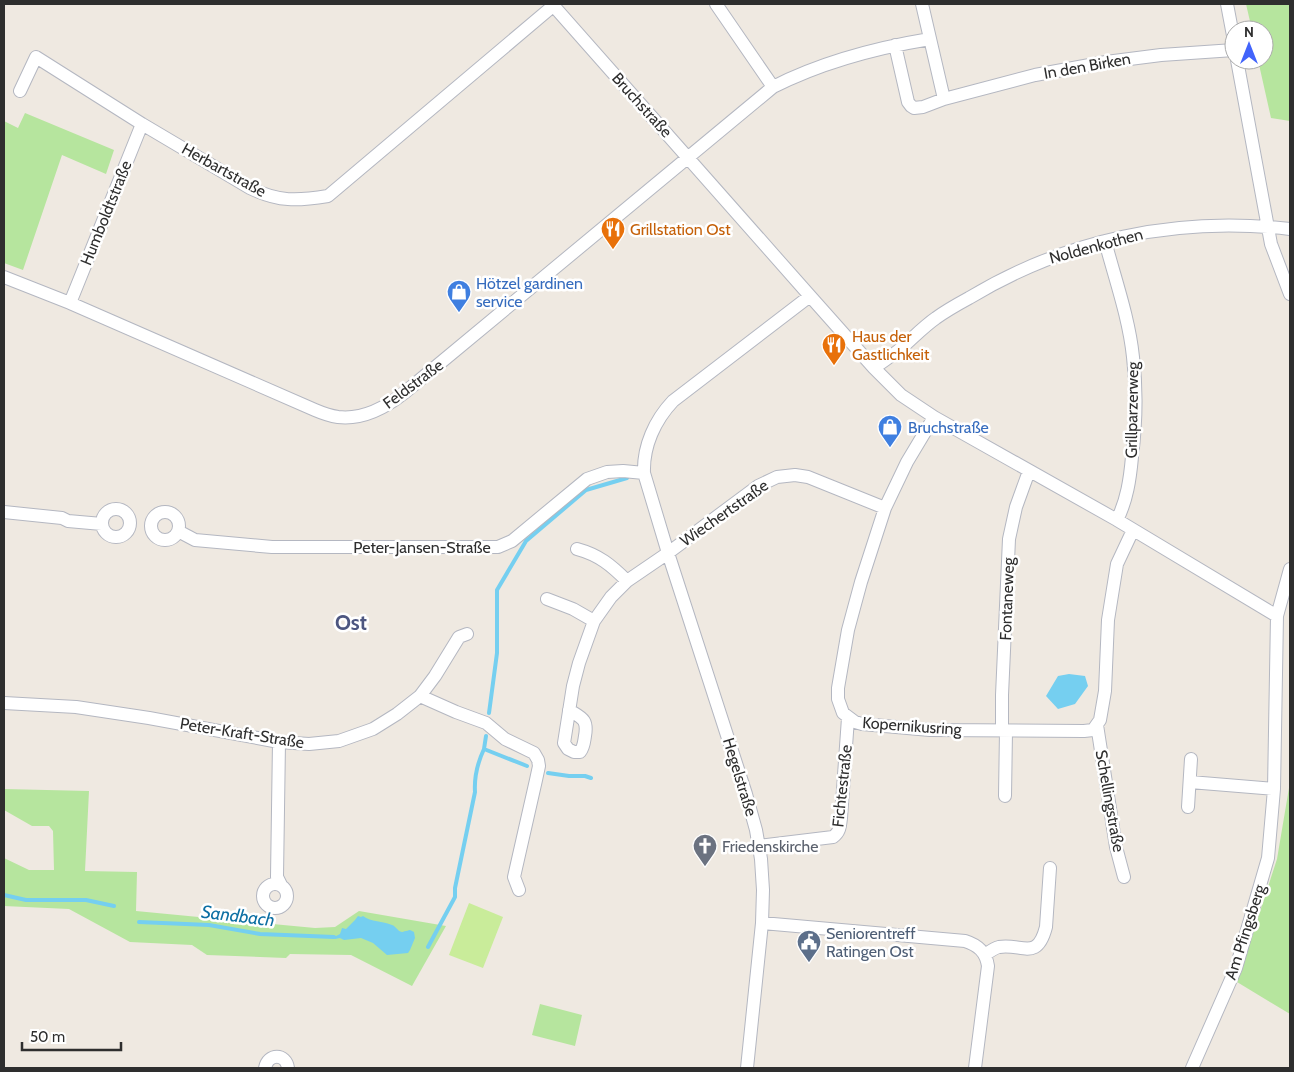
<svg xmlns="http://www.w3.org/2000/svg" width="1294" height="1072" viewBox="0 0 1294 1072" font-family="Cabin,sans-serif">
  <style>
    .green { fill: #b6e59e }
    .pitch { fill: #c9ec9a }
    .water { fill: #75cff0 }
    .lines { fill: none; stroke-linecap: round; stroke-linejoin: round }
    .stream { stroke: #75cff0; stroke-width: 4 }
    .minor-casing { stroke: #b4b7c1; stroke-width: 14 }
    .minor { stroke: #fff; stroke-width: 12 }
    .labels { text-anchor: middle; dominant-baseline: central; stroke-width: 5; stroke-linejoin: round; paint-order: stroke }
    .street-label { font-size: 16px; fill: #2e2e2e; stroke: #fff }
    .food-label { font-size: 16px; fill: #c56008; stroke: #fff; text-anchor: start }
    .shop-label { font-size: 16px; fill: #366cbe; stroke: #fff; text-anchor: start }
    .worship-label { font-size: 16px; fill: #5b616d; stroke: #fff; text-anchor: start }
    .service-label { font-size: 16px; fill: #4e5e75; stroke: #fff; text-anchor: start }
    .water-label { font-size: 18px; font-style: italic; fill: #0d6fa3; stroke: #fff }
    .district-label { font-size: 21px; font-weight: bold; fill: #4d5680; stroke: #fff }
  </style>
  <rect width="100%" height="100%" fill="#efe9e1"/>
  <path class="green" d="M1246 4H1290V121L1271 118 1258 60H1264V30H1252Z
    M25 113 114 150 106 174 62 155 23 270 4 263V121L18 128Z
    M1290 782V1014L1237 982 1277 859Z
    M4 789 89 791 85 871 137 872 136 911 315 928 335 927 359 911 446 926 412 986 351 955 290 954 286 958 207 955 192 945 130 942 69 909 4 906V858L29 870H54L53 831 49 826H32L4 810Z
    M540 1004 582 1015 575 1046 532 1035Z"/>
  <path class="pitch" d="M469 903 503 917 483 968 449 955Z"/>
  <path class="water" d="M1069 674 1085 676 1088 686 1075 704 1058 709 1046 696 1058 676Z
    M358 916 361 917 363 916C371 922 383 921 392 925 396 926 397 931 402 932 402 932 410 930 410 930L414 932 415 938 410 950 408 953 387 955 373 943 361 938 344 940 340 938 335 939 334 937 340 934 342 928 346 929 355 920Z"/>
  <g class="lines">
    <path class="stream" d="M489 713 497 653V590L526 541 586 490 627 478
      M484 749 486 736
      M548 773 569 776H585L591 778
      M4 895 26 900H86L114 906
      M139 922 209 925 260 934 334 937
      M428 947 455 897V888L475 792C474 776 477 764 484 749L527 766"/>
    <defs>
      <path id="minor" d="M552 4 810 296 874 368 901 395 934 417 1117 520 1277 616
        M716 4 773 87
        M922 4 944 99
        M1227 4 1234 41
        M895 45 908 102 911 106 914 108 923 107 944 99 1035 75 1106 62 1161 55 1234 50
        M1237 60 1271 244 1290 294
        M20 91 36 57 142 124 250 188C279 202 297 201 328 196L553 6
        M1105 241C1115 279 1129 318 1133 357 1137 390 1136 424 1132 457 1130 479 1127 500 1117 520
        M4 277 70 303 315 410C322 413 331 416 338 417 363 420 385 408 404 393L773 87C822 62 875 48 930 39
        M70 303 142 124
        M874 368C882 362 891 356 899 350 912 339 923 327 936 318 947 310 958 304 969 298 1067 239 1177 216 1290 229
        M934 417 907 462 885 508 861 582 848 630 838 688V699L843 713 855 722 862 724 930 730 1084 731 1093 730 1100 720 1105 691 1108 620 1117 564 1133 530
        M102 523a14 14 0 1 1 28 0a14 14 0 1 1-28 0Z
        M151 526a14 14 0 1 1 28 0a14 14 0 1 1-28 0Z
        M4 512 62 518 68 521 102 524
        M178 531 195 540 272 547H498L512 541 587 479 607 472 623 471 644 473
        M577 549C599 555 611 565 627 581
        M547 599 573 609 594 621
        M420 696 456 712 486 723 505 739 534 753 538 760 539 766 536 780 514 877 519 890
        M4 703 76 707 149 718 279 742 309 744 339 741 373 729 397 714 420 696 435 676 459 637 467 634
        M569 710C582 718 588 719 585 736 584 742 584 747 580 752H574L568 749 564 743 573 686 579 663 594 621 611 597 627 581 668 553 758 486 777 477 795 475 808 477 885 508
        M1097 725 1116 847 1124 877
        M1002 730V695L1009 539 1016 507 1029 471
        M279 742 277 877 281 885
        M1190 782 1274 789
        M1005 796 1006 731
        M1188 807 1191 759
        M759 846 833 837C840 832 840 826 841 818L848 718
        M263 896a12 12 0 1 1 24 0a12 12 0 1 1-24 0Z
        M762 923 965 941C978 945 986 952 988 966L975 1068
        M985 955C989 952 994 948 999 947 1022 943 1037 962 1046 927L1050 868
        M265 1068C268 1053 286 1053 288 1068
        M747 1068 762 923 763 890 761 859 756 830 746 794 668 553 644 473C643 446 655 420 673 401L810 296
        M1192 1068 1236 968 1268 858 1274 789 1277 616 1290 569"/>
    </defs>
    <use href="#minor" class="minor-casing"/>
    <use href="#minor" class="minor"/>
  </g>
  <defs>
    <symbol id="restaurant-pin" viewBox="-11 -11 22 30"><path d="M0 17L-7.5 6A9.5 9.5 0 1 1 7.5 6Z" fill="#e8710a" stroke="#fff"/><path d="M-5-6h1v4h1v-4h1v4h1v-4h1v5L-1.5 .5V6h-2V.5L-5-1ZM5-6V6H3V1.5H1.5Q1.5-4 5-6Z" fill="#fff"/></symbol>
    <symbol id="shop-pin" viewBox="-11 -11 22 30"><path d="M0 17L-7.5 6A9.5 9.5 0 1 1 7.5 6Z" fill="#3f7fe0" stroke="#fff"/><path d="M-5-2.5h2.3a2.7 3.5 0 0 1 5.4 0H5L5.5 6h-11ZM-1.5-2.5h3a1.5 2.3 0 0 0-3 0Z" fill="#fff"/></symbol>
    <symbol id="church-pin" viewBox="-11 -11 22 30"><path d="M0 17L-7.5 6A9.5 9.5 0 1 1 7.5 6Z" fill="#6b7280" stroke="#fff"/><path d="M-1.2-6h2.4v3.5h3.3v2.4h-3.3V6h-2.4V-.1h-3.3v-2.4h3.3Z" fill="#fff"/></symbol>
    <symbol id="civic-pin" viewBox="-11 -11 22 30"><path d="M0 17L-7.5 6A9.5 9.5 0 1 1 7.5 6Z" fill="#5c6f8a" stroke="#fff"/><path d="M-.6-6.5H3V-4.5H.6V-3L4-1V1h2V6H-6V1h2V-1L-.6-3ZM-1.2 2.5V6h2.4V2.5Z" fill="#fff"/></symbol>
  </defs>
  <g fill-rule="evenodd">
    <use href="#restaurant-pin" x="599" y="215" width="28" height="38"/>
    <use href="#shop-pin" x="445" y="278" width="28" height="38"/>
    <use href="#restaurant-pin" x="820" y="331" width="28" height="38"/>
    <use href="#shop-pin" x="876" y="413" width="28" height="38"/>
    <use href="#church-pin" x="691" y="832" width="28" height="38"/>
    <use href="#civic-pin" x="795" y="928" width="28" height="38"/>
  </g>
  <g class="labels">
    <g class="street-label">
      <text transform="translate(1087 66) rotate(-10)">In den Birken</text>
      <text transform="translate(642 105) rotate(48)">Bruchstraße</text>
      <text transform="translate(224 170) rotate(29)">Herbartstraße</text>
      <text transform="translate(106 213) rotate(-68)">Humboldtstraße</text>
      <text transform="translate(1096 246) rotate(-15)">Noldenkothen</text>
      <text transform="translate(413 384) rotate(-37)">Feldstraße</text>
      <text transform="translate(1132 410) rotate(-89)">Grillparzerweg</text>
      <text transform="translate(724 513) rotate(-35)">Wiechertstraße</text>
      <text x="422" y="547">Peter-Jansen-Straße</text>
      <text transform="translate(1007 599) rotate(-88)">Fontaneweg</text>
      <text transform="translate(912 726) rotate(4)">Kopernikusring</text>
      <text transform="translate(242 733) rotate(9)">Peter-Kraft-Straße</text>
      <text transform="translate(740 777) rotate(73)">Hegelstraße</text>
      <text transform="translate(842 786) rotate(-84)">Fichtestraße</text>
      <text transform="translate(1110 801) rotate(80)">Schellingstraße</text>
      <text transform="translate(1245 932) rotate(-72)">Am Pfingsberg</text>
    </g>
    <g class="food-label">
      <text x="630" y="229">Grillstation Ost</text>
      <text x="852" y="336">Haus der<tspan x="852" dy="18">Gastlichkeit</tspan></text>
    </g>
    <g class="shop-label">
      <text x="476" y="283">Hötzel gardinen<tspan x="476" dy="18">service</tspan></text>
      <text x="908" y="427">Bruchstraße</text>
    </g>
    <g class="worship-label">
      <text x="722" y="846">Friedenskirche</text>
    </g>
    <g class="service-label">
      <text x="826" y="933">Seniorentreff<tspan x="826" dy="18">Ratingen Ost</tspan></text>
    </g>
    <g class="water-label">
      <text transform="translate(238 916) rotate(7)">Sandbach</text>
    </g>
    <g class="district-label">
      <text x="351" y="622">Ost</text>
    </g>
  </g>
  <rect width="1294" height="1072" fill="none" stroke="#2e2e2e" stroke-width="10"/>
  <g transform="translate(1249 45)"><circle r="24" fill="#ffffff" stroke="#ababab"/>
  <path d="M0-4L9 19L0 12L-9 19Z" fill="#4264fb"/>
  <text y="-8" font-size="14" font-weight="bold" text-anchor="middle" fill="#2e2e2e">N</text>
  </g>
  <path d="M22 1042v8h99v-8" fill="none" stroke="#2e2e2e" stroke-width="2.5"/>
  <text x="30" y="1042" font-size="15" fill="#2e2e2e" stroke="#ffffff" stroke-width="4" paint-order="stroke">50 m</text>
</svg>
